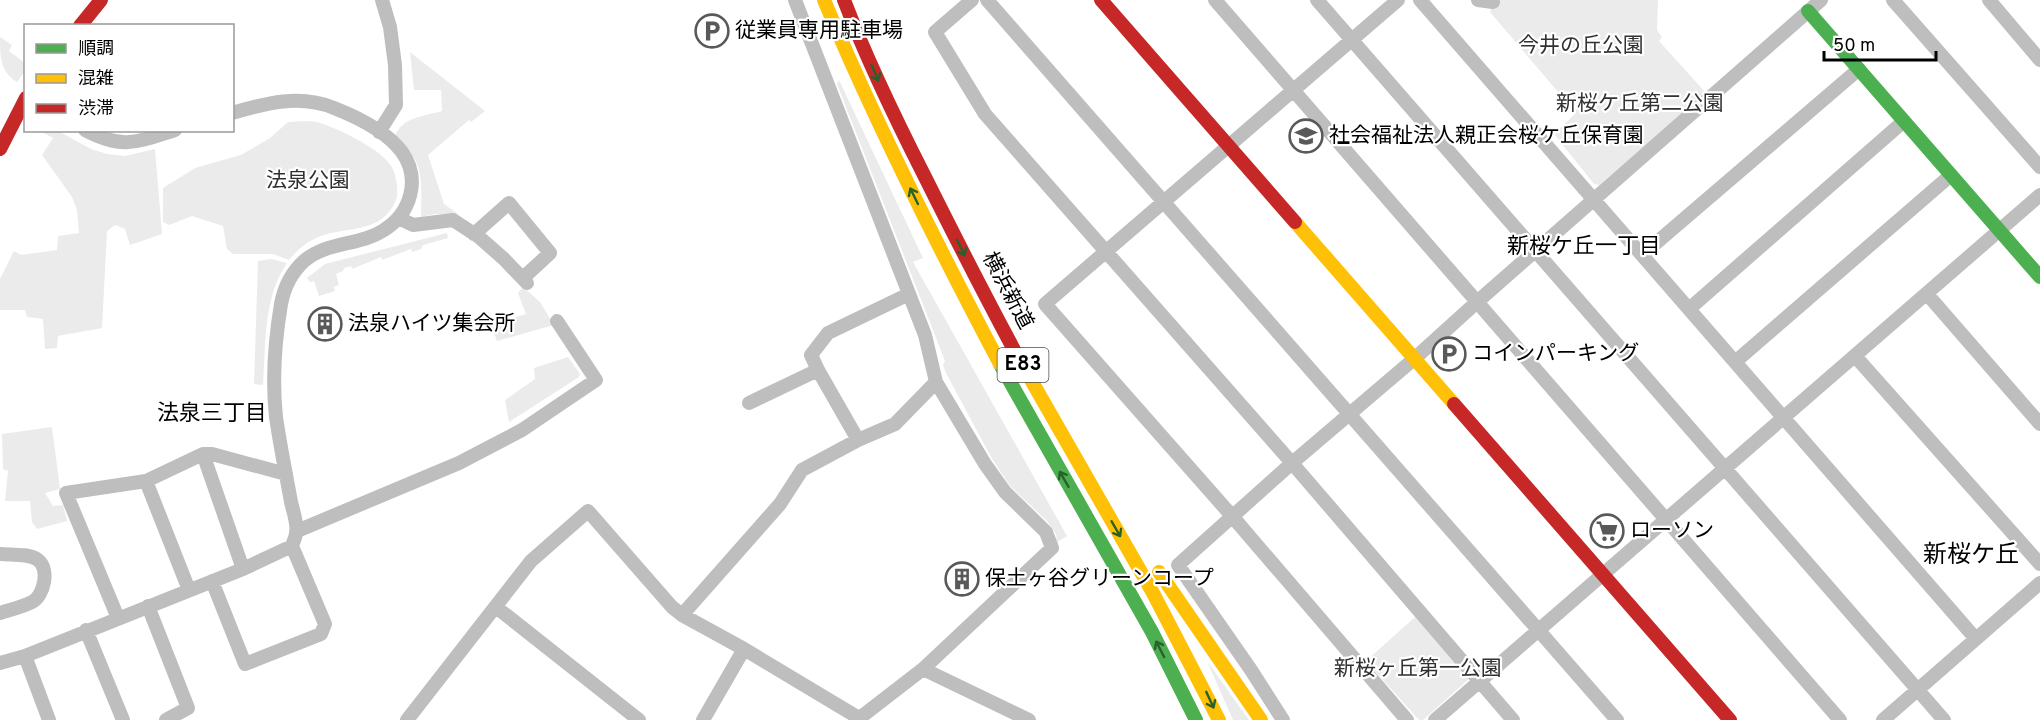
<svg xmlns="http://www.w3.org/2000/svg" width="2040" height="720" viewBox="0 0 2040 720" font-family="Overpass,'Noto Sans JP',sans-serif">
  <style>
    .green { fill: #ebebeb }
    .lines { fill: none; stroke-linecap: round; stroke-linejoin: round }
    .street { stroke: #bebebe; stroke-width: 14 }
    .fast { stroke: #4caf50; stroke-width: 14 }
    .slow { stroke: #ffc107; stroke-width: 14 }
    .jam { stroke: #c62828; stroke-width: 14 }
    .oneway { stroke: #2a602c }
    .labels { text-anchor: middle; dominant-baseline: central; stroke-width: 4.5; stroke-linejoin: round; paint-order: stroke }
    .shield { fill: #fff; stroke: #4c4c4c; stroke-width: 1.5 }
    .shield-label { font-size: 20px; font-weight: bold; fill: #000 }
    .poi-label { font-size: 21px; fill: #000; stroke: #fff; text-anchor: start }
    .park-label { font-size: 21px; fill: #313131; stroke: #fff }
    .street-label { font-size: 21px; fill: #000; stroke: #fff }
    .neighbourhood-label { font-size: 22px; fill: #000; stroke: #fff }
    .quarter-label { font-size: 24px; fill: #000; stroke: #fff }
  </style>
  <rect width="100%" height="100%" fill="#fff"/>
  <path class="green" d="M1494 0H1658L1657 30 1662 37 1659 41 1706 93 1599 185 1594 184 1554 134 1576 113 1490 12Z
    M0 37 12 45 9 51 25 63V71L17 82C0 71 0 57 0 37Z
    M410 52 485 111 471 122 469 120 428 155 444 204 458 214H435L421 217C421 180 426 162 395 137 401 117 425 116 442 111L441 90H414Z
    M839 80 923 258 913 262 1067 536 1057 542 1056 534 1047 521 1010 486 991 457 946 373 943 365 945 361 837 84Z
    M288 122C298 122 310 120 320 123 337 128 376 147 387 161 394 168 396 177 397 186 397 191 398 195 396 200 382 234 348 226 321 236 309 240 297 250 289 260L273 254H233L227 249 223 226 192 216 169 225 163 222V188L195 168 241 155 270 138Z
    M40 131H58L91 149 107 154 125 156 155 149 162 234 130 245 125 229 115 225 107 231 102 328 58 336 57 348 45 349 43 319 27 317 25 310H0V279L14 251 21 255 57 250 58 236 79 233 77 210 72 197 42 155 53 138Z
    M447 233 448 238 423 245 421 249 412 252 411 249 382 260 381 257 352 269 351 266 344 268 343 271 336 274 339 285 334 287 335 291 319 296 314 281 310 282 307 278 325 264Z
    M271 259 287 263C263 298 266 344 263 385L254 384 258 261Z
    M523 287 540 302 554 325 497 341 491 324 526 314 518 293Z
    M568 357 580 374 579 377 509 422 505 400 535 379 534 368Z
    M52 427 60 489 45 493 53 506 63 505 67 521 37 529 32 522 30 501H5L8 471 3 469 2 434Z
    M1415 617 1470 678 1423 720H1419L1366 661Z
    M1207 661 1249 720H1233Z"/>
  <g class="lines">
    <path class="street" d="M795 0 925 335 936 382 985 464 1005 492 1046 532 1052 548 923 669 857 720
      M972 0 935 32 985 114 1292 463 1513 720
      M987 0 1617 720
      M1215 0 1840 720
      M1317 0 1944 720
      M1398 0 1045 304 1232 516 1407 720
      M1420 0 1976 639
      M1478 0 1493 2
      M1893 0 2040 167
      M1989 0 2040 60
      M85 130C123 150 137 142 175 130
      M379 132 396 105 395 65 390 27 382 0
      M399 218 413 225 453 220 479 237 504 259 527 283
      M474 234 509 203 550 253 523 278
      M1642 255 1859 69
      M1927 294 2040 424
      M1689 309 1904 121
      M1855 356 2040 564
      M1735 362 1951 175
      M818 370 811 355 828 333 909 294
      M749 403 818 370 858 440
      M203 454 243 569
      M146 481 189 590
      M297 531 459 463 522 430 596 380 557 321
      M0 554C11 555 29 553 38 560 50 569 44 596 32 602 22 607 10 610 0 613
      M212 581 245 664 321 634 325 624 292 546
      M148 606 188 708 166 720
      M496 607 639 720
      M682 615 780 504 802 470 858 440 895 424 936 382
      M118 618 66 493 146 481 203 454H212L286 474
      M86 630 123 720
      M25 656 49 720
      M0 663 25 656 243 569 292 546C293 542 296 537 296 533 298 524 293 511 291 502 286 474 280 445 276 417 272 380 275 340 281 304 284 288 292 272 304 261 327 241 360 246 384 230 411 213 421 179 402 152 387 132 357 117 334 108 300 94 266 103 232 113
      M923 669 1029 720
      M407 720 531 561 588 511 672 607 682 615 744 649 859 718
      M703 720 744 649
      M1283 720 1251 670 1178 565 1292 463 1414 359 1477 302 1821 0
      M1435 720 2040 195
      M1883 720 2040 583"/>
    <path class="fast" d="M1808 11 2040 277
      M1000 364 1152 632 1196 720"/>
    <path class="slow" d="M824 0C876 124 937 245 1000 364
      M1295 222 1454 404
      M1019 359 1153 593 1219 720
      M1159 572 1261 720"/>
    <path class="jam" d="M844 0C867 60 895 118 924 175 955 237 986 298 1019 359
      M1101 0 1295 222
      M80 26 101 0
      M0 149 26 98
      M1454 404 1730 720"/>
  </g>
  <defs><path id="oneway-shaft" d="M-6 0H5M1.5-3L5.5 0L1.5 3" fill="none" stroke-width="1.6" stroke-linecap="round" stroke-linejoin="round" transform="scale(1.5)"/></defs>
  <g class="oneway">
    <use href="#oneway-shaft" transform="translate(875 73) rotate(66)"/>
    <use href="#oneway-shaft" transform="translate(914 196) rotate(-116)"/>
    <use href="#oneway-shaft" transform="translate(961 248) rotate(64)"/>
    <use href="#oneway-shaft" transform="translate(1064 479) rotate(-120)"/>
    <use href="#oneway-shaft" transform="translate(1116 529) rotate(60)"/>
    <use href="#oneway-shaft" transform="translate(1160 649) rotate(-117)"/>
    <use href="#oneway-shaft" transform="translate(1210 700) rotate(65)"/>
  </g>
  <defs>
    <symbol id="parking-ring" viewBox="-11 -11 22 22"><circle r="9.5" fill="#fff" stroke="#595959" stroke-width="1.5"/><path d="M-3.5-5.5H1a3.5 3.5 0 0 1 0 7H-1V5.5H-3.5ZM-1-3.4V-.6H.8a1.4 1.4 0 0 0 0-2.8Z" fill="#595959"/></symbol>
    <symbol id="school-ring" viewBox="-11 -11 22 22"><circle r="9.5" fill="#fff" stroke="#595959" stroke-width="1.5"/><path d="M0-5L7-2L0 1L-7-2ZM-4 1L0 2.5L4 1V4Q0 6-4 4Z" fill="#595959"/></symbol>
    <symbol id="building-ring" viewBox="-11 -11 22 22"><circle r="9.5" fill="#fff" stroke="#595959" stroke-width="1.5"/><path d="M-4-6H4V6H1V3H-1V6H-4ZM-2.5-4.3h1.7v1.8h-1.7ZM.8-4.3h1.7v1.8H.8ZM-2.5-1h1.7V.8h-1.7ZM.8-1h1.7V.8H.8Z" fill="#595959"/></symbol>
    <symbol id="supermarket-ring" viewBox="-11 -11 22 22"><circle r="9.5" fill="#fff" stroke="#595959" stroke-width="1.5"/><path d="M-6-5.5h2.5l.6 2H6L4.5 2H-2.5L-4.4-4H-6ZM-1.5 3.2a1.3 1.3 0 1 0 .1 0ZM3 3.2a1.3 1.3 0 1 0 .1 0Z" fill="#595959"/></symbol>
  </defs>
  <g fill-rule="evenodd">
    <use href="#parking-ring" x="693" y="12" width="38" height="38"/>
    <use href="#school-ring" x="1287" y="117" width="38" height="38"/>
    <use href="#building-ring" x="306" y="305" width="38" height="38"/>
    <use href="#parking-ring" x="1430" y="335" width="38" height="38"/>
    <use href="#supermarket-ring" x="1588" y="512" width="38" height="38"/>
    <use href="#building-ring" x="943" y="560" width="38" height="38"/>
  </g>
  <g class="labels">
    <rect class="shield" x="997.5" y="348" width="51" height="34" rx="4.5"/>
    <g class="shield-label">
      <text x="1023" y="365">E83</text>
    </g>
    <g class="poi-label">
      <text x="735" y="31">従業員専用駐車場</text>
      <text x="1329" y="136">社会福祉法人親正会桜ケ丘保育園</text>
      <text x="348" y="324">法泉ハイツ集会所</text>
      <text x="1472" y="354">コインパーキング</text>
      <text x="1630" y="531">ローソン</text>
      <text x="985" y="579">保土ヶ谷グリーンコープ</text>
    </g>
    <g class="park-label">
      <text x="1581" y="46">今井の丘公園</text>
      <text x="1640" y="104">新桜ケ丘第二公園</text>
      <text x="308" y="181">法泉公園</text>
      <text x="1418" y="669">新桜ヶ丘第一公園</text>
    </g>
    <g class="street-label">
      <text transform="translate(1007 291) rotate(62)">横浜新道</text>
    </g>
    <g class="neighbourhood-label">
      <text x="1584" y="247">新桜ケ丘一丁目</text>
      <text x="212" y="414">法泉三丁目</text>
    </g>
    <g class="quarter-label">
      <text x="1971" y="556">新桜ケ丘</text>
    </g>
  </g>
  <rect x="24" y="24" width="210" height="108" fill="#ffffff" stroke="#999999" stroke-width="1.5"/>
  <rect x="36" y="44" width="30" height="9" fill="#4caf50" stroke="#999999" stroke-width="1.5"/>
  <text x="78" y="54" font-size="18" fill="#000000">順調</text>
  <rect x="36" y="74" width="30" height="9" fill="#ffc107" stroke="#999999" stroke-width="1.5"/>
  <text x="78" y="84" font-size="18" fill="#000000">混雑</text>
  <rect x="36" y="104" width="30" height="9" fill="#c62828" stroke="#999999" stroke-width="1.5"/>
  <text x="78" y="114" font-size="18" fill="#000000">渋滞</text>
  <path d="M1824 51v9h112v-9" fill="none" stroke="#000000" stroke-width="3"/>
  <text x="1833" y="51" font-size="18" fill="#000000" stroke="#ffffff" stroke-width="4.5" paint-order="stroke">50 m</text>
</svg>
